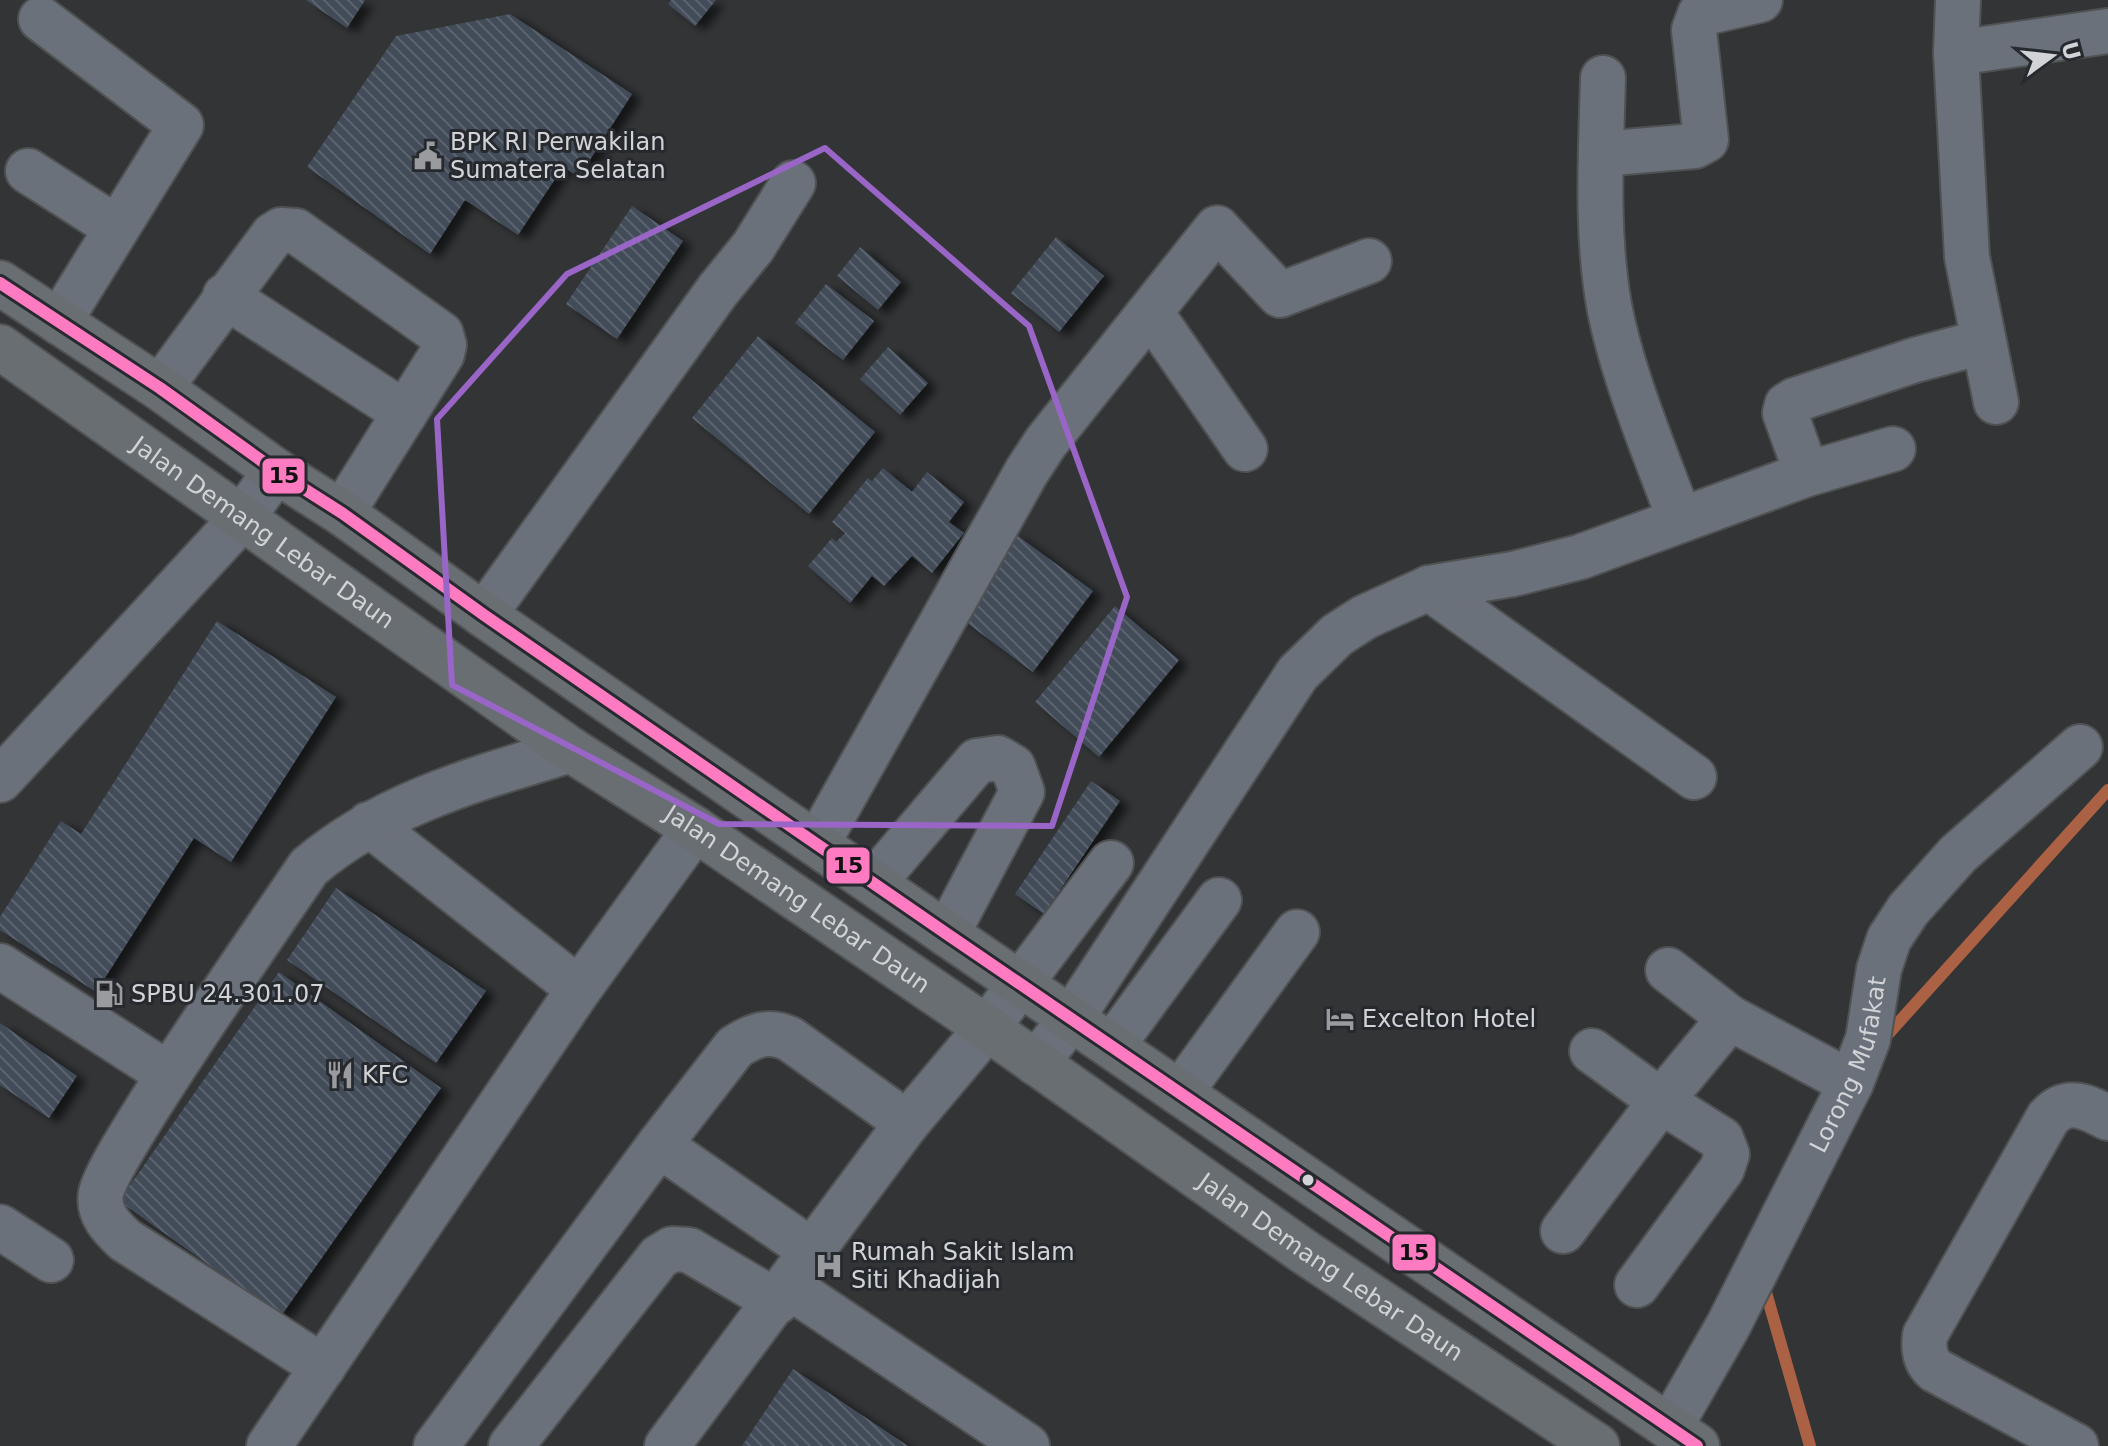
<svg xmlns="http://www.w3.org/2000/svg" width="2108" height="1446" viewBox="0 0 2108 1446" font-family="'DejaVu Sans',sans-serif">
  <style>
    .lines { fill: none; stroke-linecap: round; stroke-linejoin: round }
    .stream { stroke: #ab6143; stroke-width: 12 }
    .building { fill: url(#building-back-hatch); filter: url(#shadow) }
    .minor-casing { stroke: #4f5152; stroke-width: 48 }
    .highway-casing { stroke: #4f5152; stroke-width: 48 }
    .minor { stroke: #6b717a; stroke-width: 44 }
    .highway { stroke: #696e73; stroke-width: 44 }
    .bus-1-casing { stroke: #26292e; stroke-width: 18 }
    .bus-1 { stroke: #fe7ac1; stroke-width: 12 }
    .marked { fill: none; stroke: #9966c7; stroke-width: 6; stroke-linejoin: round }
    .bus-dot { fill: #d1d3d6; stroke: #26292e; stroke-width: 3 }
    .labels { text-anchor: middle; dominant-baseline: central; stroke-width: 6; stroke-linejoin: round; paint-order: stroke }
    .poi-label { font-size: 24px; fill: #d1d3d6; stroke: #26292e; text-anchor: start }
    .street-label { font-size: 24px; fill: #d1d3d6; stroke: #26292e }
    .line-badge { stroke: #26292e; stroke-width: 3 }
    .pale-badge-label { font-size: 22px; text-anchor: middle; font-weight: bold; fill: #111 }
  </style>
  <defs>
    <pattern id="building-back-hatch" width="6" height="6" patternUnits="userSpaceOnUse" patternTransform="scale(2)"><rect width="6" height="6" fill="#424b58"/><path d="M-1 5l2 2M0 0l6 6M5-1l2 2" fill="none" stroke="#5c646f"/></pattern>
    <filter id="shadow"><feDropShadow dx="9" dy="5" stdDeviation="4" flood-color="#0009"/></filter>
  </defs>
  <rect width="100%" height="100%" fill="#323436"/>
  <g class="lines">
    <path class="stream" d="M1880 1043 2108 790
      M1763 1282 1810 1446"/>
  </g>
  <path class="building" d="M306 0H365L347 28Z
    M671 0H716L695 26 668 4Z
    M510 14 632 94 579 177 563 167 518 235 465 200 430 254 307 167 396 36Z
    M632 206 683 241 617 339 566 304Z
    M1056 237 1104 276 1059 332 1011 293Z
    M860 247 901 282 878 310 837 276Z
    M826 284 874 321 843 360 795 323Z
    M758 336 875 432 809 514 692 418Z
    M888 347 928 383 900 415 860 379Z
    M883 468 912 492 927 472 964 502 949 522 964 533 932 573 912 556 884 586 872 576 850 603 808 566 832 538 836 542 845 533 832 522 868 478 872 481Z
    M1014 533 1093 591 1033 672 955 614Z
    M1115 606 1179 660 1099 757 1035 702Z
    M217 621 336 697 231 862 194 838 96 992 0 930V917L61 821 81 834Z
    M1091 781 1120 801 1044 914 1015 894Z
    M336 888 486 991 436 1063 287 960Z
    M279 972 441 1088 281 1316 119 1201Z
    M0 1023 77 1076 49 1118 0 1085Z
    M793 1369 908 1446H742Z"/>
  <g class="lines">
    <defs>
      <g id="minor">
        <path d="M1958 0 1956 53 1967 257 1996 402"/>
        <path d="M41 19 181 125 59 322"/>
        <path d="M1956 53 2108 31"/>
        <path d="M1603 78C1601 153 1596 231 1609 305 1622 375 1655 452 1680 520"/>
        <path d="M1601 154 1695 146 1706 140 1694 30 1700 14 1760 0"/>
        <path d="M28 171 117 228"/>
        <path d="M225 296 405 413"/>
        <path d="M1151 313 1245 449"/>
        <path d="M160 388 273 235 281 230 296 231 441 334 444 345 442 354 342 513"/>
        <path d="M1807 474 1785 413 1787 405 1795 400 1915 360 1982 342"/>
        <path d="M1429 588 1694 777"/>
        <path d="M484 615 718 290 753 247 793 183"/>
        <path d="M0 780 242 518 276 471"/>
        <path d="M369 824 579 989"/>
        <path d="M817 844 1027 471 1046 442 1217 228 1280 295 1369 261"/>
        <path d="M874 882 977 761 998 758 1013 767 1022 792 947 934"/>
        <path d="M0 966 168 1074"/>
        <path d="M1668 970 1730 1018 1851 1083"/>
        <path d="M1112 1046 1219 900"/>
        <path d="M1592 1051 1661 1101 1721 1139 1727 1154 1722 1169 1637 1285"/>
        <path d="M1036 1063 1071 1019 1298 673 1337 635 1365 617 1429 588 1513 574 1580 557 1807 474 1893 449"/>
        <path d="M1180 1093 1297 932"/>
        <path d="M659 1145 735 1047C754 1035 769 1029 790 1039L907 1123"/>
        <path d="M0 1227 51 1260"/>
        <path d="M1563 1231 1661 1101 1730 1018"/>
        <path d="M788 1286 1027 1446"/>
        <path d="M323 1367 125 1240C112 1228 97 1213 101 1193 105 1175 134 1130 145 1112 197 1029 254 948 309 867 384 803 479 778 571 750"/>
        <path id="s1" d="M1670 1427 1728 1326 1851 1083 1868 1039 1879 969 1889 939 1908 910 1958 854 2080 747"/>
        <path d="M269 1446 579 989 695 829"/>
        <path d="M436 1446 659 1145 812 1251"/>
        <path d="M511 1446 659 1257 672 1249 689 1250 777 1302"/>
        <path d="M667 1446 907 1123 987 1028 1111 863"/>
        <path d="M2076 1446 1935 1370C1925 1361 1923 1349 1925 1335L2048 1118C2067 1096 2088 1107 2108 1118"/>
      </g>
      <g id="highway">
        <path d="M0 283 160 388 276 471 342 513 484 615 947 934 1697 1446"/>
        <path id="s2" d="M0 347 571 750 695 829 987 1028 1306 1253 1597 1446"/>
      </g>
    </defs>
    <use href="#minor" class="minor-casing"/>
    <use href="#highway" class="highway-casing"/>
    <use href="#minor" class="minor"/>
    <use href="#highway" class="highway"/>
    <defs>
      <path id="bus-1" d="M0 283 160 388 276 471 342 513 484 615 947 934 1697 1446"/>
    </defs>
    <use href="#bus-1" class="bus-1-casing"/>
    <use href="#bus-1" class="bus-1"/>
  </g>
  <path class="marked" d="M825 148 1029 326 1127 597 1052 826 719 824 452 685 437 419 567 274Z"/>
  <defs>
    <symbol id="civic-bare" viewBox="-9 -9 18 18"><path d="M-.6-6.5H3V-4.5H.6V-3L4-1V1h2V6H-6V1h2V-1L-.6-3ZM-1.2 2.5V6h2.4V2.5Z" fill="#999b9e" stroke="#26292e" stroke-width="2.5" paint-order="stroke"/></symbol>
    <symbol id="fuel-bare" viewBox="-9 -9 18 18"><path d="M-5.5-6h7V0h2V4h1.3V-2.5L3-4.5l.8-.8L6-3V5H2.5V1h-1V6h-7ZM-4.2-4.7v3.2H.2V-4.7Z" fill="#999b9e" stroke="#26292e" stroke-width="2.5" paint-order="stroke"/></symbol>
    <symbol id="hotel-bare" viewBox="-9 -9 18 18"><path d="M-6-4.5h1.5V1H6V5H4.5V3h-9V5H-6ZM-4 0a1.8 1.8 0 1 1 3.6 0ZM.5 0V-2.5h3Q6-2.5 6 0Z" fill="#999b9e" stroke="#26292e" stroke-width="2.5" paint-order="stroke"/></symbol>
    <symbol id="restaurant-bare" viewBox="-9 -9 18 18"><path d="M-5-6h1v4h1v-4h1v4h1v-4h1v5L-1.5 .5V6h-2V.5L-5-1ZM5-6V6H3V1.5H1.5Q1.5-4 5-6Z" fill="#999b9e" stroke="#26292e" stroke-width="2.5" paint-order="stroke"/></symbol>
    <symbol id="hospital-bare" viewBox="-9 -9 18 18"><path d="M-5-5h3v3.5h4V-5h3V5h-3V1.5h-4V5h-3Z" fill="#999b9e" stroke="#26292e" stroke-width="2.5" paint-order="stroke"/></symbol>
  </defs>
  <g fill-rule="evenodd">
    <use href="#civic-bare" x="408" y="136" width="40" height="40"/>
    <use href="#fuel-bare" x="89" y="974" width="40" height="40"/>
    <use href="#hotel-bare" x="1320" y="999" width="40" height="40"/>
    <use href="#restaurant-bare" x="320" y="1055" width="40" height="40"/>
    <use href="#hospital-bare" x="809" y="1246" width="40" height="40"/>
  </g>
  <circle class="bus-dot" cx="1308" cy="1180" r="7"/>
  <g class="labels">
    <g class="poi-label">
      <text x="450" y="142">BPK RI Perwakilan<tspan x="450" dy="28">Sumatera Selatan</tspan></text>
      <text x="131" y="994">SPBU 24.301.07</text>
      <text x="1362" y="1019">Excelton Hotel</text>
      <text x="362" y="1075">KFC</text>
      <text x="851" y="1252">Rumah Sakit Islam<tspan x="851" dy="28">Siti Khadijah</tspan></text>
    </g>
    <g class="street-label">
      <text stroke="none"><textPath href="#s2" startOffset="322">Jalan Demang Lebar Daun</textPath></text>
      <text stroke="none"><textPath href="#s2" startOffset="970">Jalan Demang Lebar Daun</textPath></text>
      <text stroke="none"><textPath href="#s1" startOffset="406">Lorong Mufakat</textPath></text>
      <text stroke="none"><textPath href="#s2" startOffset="1618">Jalan Demang Lebar Daun</textPath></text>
    </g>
  </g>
  <g class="line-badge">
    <rect x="261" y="457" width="45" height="38" rx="8" fill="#fe7ac1"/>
    <rect x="825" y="846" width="46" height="39" rx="8" fill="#fe7ac1"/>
    <rect x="1391" y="1233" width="46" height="39" rx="8" fill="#fe7ac1"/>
  </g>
  <g class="pale-badge-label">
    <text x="284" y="483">15</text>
    <text x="848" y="873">15</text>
    <text x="1414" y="1260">15</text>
  </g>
  <g transform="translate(2052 56) rotate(75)" stroke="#26292e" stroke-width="6" paint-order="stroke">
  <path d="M0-6L14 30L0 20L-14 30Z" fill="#d1d3d6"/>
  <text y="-12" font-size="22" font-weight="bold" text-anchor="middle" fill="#d1d3d6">U</text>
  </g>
</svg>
